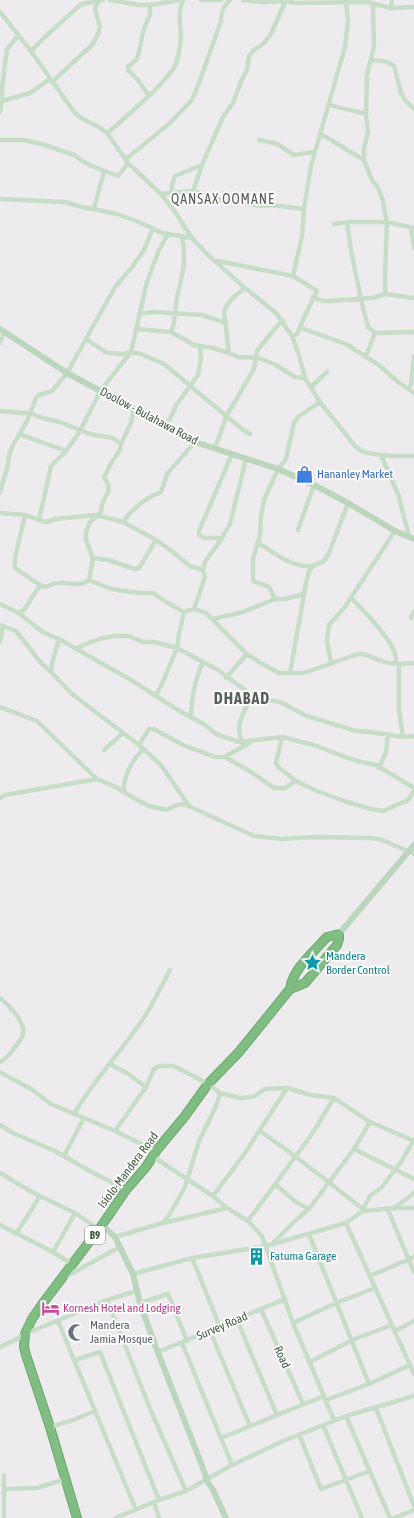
<svg xmlns="http://www.w3.org/2000/svg" width="414" height="1518" viewBox="0 0 414 1518" font-family="'Asap Condensed',sans-serif">
  <style>
    .lines { fill: none; stroke-linecap: round; stroke-linejoin: round }
    .highway-casing { stroke: #6ba96e; stroke-width: 10 }
    .street { stroke: #c8ddc8; stroke-width: 4.5 }
    .secondary { stroke: #bcd6bd; stroke-width: 6 }
    .highway { stroke: #80bd82; stroke-width: 8 }
    .labels { text-anchor: middle; dominant-baseline: central; stroke-width: 3.5; stroke-linejoin: round; paint-order: stroke }
    .shield { fill: #fff; stroke: #7b8b7b; stroke-width: 1 }
    .shield-label { font-size: 11px; font-weight: bold; fill: #435943 }
    .street-label { font-size: 12px; fill: #435943; stroke: #fff }
    .shop-label { font-size: 12px; fill: #366cbe; stroke: #fff; text-anchor: start }
    .culture-label { font-size: 12px; fill: #0d838f; stroke: #fff; text-anchor: start }
    .hotel-label { font-size: 12px; fill: #b23c85; stroke: #fff; text-anchor: start }
    .worship-label { font-size: 12px; fill: #5b616d; stroke: #fff; text-anchor: start }
    .quarter-label { font-size: 14px; letter-spacing: 1px; fill: #586058; stroke: #fff }
    .district-label { font-size: 16px; font-weight: bold; letter-spacing: 1px; fill: #586058; stroke: #fff }
  </style>
  <rect width="100%" height="100%" fill="#edebee"/>
  <g class="lines">
    <defs>
      <path id="highway" d="M339 934V939L337 945 305 983 290 989C293 969 311 955 324 940L327 937Z
        M77 1518 50 1427 26 1355 24 1347 25 1334 32 1319 43 1303 102 1225 126 1190 146 1167 156 1151 185 1116 208 1084 239 1052 290 989"/>
    </defs>
    <use href="#highway" class="highway-casing"/>
    <path class="street" d="M110 0 139 5H150L181 0
      M201 0H221
      M243 0 262 2 286 1 295 3 367 2 391 8 414 7
      M391 8 392 0
      M0 12 31 51 74 112 81 118 99 127 107 133 128 163 161 194 175 212 192 238 208 255 245 288 276 313 292 336 298 352 305 378 320 402 355 446 363 452 381 455 398 494 409 536
      M31 51 49 33 77 8 82 4 103 0
      M371 60C379 61 388 60 394 66 400 83 397 97 414 108
      M52 82 93 44 98 34 100 27 95 9 98 1
      M149 96 137 79 128 70V67L137 59 139 52 143 32 150 14V5
      M2 101 30 93 50 79
      M329 104C341 109 353 110 366 114L368 132 364 149V160L372 180 378 188 382 198 387 222 385 276V294
      M0 112 2 101V88L7 49 18 36
      M366 114 367 75 374 47 373 3
      M107 133C123 120 138 106 153 92 161 84 169 76 175 66 178 60 179 52 180 45 183 28 176 19 183 0
      M321 134 364 160
      M0 140H24L45 145 74 155 82 161 94 167 118 176 128 163
      M259 140 277 144 294 155 314 152
      M126 159 170 123 192 100 199 83 221 21C221 12 223 6 230 0
      M193 191 202 165
      M171 192 172 185 175 176 202 165 223 117 233 103 242 79 247 70 249 56 254 50 263 44 271 34 286 0
      M161 194 193 191 217 199 262 206 271 205 304 209
      M0 199 65 202 78 206 117 214 139 222 162 233 192 238
      M94 208 104 172
      M347 222 351 251 361 299 368 327 375 333 366 356
      M334 224 347 222H387L414 228
      M411 228 414 248
      M218 261 293 276 317 291 307 311 297 334 292 336
      M293 276 302 236 304 209 311 166 345 47 348 20 346 2
      M245 288C236 295 228 301 224 311L229 353 238 357 259 358 276 365 295 377 305 378
      M313 297 323 301H329L372 298 385 294 414 298
      M139 314 154 312 202 315 226 323
      M301 328 346 344 379 365 398 382 414 393
      M136 329 171 332C176 320 175 310 177 298 182 274 187 262 182 237
      M171 332 194 345 213 348 229 353
      M375 333 414 332
      M86 339 107 353 124 354 131 352 141 354 164 364 242 429 250 434
      M0 343 4 332
      M311 387 327 372
      M409 388 411 384 414 356
      M0 411 21 413H30L42 418 60 422 90 434 113 438 121 444
      M167 425 177 404 198 375 201 358 200 347
      M19 434 66 451
      M215 448 227 415 254 369 257 351 277 326 283 321
      M381 455 391 456H414
      M0 492 8 465 9 456 12 447 28 419 36 398 39 395 52 391 67 373 115 287 133 266 144 250 153 228
      M0 513 25 515 39 520 51 466 66 451 80 431 101 390 131 352 147 282 159 250 168 234
      M25 515 15 558V568L40 585
      M39 520 46 522 56 519 96 515 123 522 156 540 173 552 190 566 203 570
      M123 522C133 508 145 498 161 492L167 474 195 442
      M298 530 314 485
      M222 538H205L199 535V531L232 454
      M258 543C275 553 292 568 313 566
      M93 558 108 560 135 569 139 568 156 540
      M89 580 93 558 86 540V532L90 522 101 512C102 508 101 504 103 502 107 492 113 489 104 478L110 465 120 450 121 444 131 423 134 410
      M351 598C362 609 402 648 395 663
      M275 599 269 587 253 581V559L260 535 261 516 264 500 278 469 286 459 294 423 298 417 320 402
      M0 604C6 607 14 610 20 614 33 624 43 635 59 639L131 680 178 710 205 725 216 734 239 742 282 737 314 745 356 761 376 765 414 788
      M194 609 205 577 203 570 205 562 222 538 230 524 246 459
      M18 613 24 610 40 585 45 587C52 584 60 582 67 583 76 584 82 586 89 580L111 589 139 593H153L168 603 184 612
      M411 618 414 612
      M213 619 243 612 275 599H285L304 594
      M0 625 16 631 41 663 51 672
      M59 639 52 663 51 672 72 694 139 745 161 765 189 806
      M0 642 3 626
      M76 648 99 639 114 636H129L142 642H154L177 648 203 662 218 670 245 690 252 697 280 702 307 716 356 731 371 732 403 737 414 736
      M331 662 327 641 329 625 344 608 395 531
      M399 664V710L403 737
      M290 673 306 583 309 571 313 566 324 561 329 553 348 503
      M226 678 247 654
      M156 695 162 684 177 648 179 634 184 612 194 609 206 613 247 654 261 663 279 673H304L358 654C368 653 373 659 382 661 392 665 404 664 414 663
      M0 707 37 721 97 779 116 787 137 800 149 806 166 810 177 805 184 804 254 836 282 839 314 837 368 838 380 839 414 854
      M191 717C191 699 196 678 203 662
      M282 737 276 763 278 767 296 781 317 791 344 801 371 809 383 811 408 800 414 791
      M242 742C234 725 244 712 252 697
      M139 745 149 729H154L183 745 215 757H225L251 772 274 788H285L296 781
      M104 750 123 733
      M225 757 251 742
      M379 768 386 752 388 735
      M124 792C123 776 132 761 143 749
      M0 798 5 795 97 779
      M0 998C9 1006 25 1020 23 1034 22 1039 18 1043 15 1047 11 1053 6 1059 0 1062
      M110 1064 128 1074 146 1087 115 1131
      M0 1072 31 1089 51 1104 115 1131 156 1151
      M146 1087 154 1069 159 1066H174L208 1084 220 1093 240 1098 253 1097 265 1089 287 1088 311 1095 334 1098 370 1122 414 1141
      M74 1114C94 1079 123 1050 145 1016 154 1002 162 985 170 970
      M0 1125 13 1133 55 1151 88 1170 126 1190
      M260 1131 295 1156 363 1209V1211
      M354 1149 414 1179
      M64 1156 84 1118
      M152 1156 213 1196 227 1208 248 1221 262 1236 293 1323 334 1420
      M0 1173 30 1191 75 1213 99 1229
      M275 1184 296 1202 309 1209
      M213 1196 245 1153 287 1088
      M394 1208H414
      M363 1209 370 1196 381 1188 401 1162 414 1140
      M388 1210 414 1272
      M248 1221 312 1134 334 1098
      M163 1223 171 1212 185 1187 199 1141 216 1106 220 1093
      M346 1223 414 1374
      M0 1225 53 1252 73 1265
      M16 1234 40 1196
      M309 1234 369 1384
      M115 1237 163 1223 227 1208
      M274 1242 295 1221 309 1209 354 1149 370 1122
      M53 1252 75 1213
      M192 1258 220 1327
      M133 1274 192 1258 266 1246 346 1223 363 1211 394 1208 414 1193
      M67 1276 120 1247
      M370 1276 414 1257
      M107 1300 151 1411 186 1491
      M140 1303 168 1294 187 1341
      M261 1309 303 1404
      M237 1320 277 1415
      M58 1321 136 1510
      M293 1323 336 1303 375 1288
      M210 1331 250 1426
      M395 1331 414 1321
      M182 1343 232 1465
      M0 1347 15 1340 25 1334 107 1300 137 1291
      M158 1352 285 1299
      M75 1360 100 1352 159 1500
      M310 1362 352 1340 392 1325
      M326 1400 369 1384 410 1365
      M376 1408 414 1506
      M346 1416 390 1518
      M323 1425 362 1518
      M50 1427 73 1420 95 1411
      M299 1434 321 1489 370 1471
      M221 1438 324 1396
      M4 1489 37 1488 66 1479
      M154 1502 159 1518
      M4 1518V1475
      M115 1518 159 1500 186 1491 232 1465 281 1442 346 1416 414 1396
      M394 1518 414 1510"/>
    <path class="secondary" d="M0 329 67 373 195 442 278 469 314 485 348 503 395 531 414 539
      M339 934 414 845
      M102 1225 115 1237 133 1274 140 1303 155 1345 206 1476V1480L212 1488 226 1518"/>
    <use href="#highway" class="highway"/>
  </g>
  <defs>
    <symbol id="shop-bare" viewBox="-9 -9 18 18"><path d="M-5-2.5h2.3a2.7 3.5 0 0 1 5.4 0H5L5.5 6h-11ZM-1.5-2.5h3a1.5 2.3 0 0 0-3 0Z" fill="#3f7fe0" stroke="#fff" stroke-width="2.5" paint-order="stroke"/></symbol>
    <symbol id="sight-bare" viewBox="-9 -9 18 18"><path d="M0-6L1.8-2.2L6-1.7L2.9 1.2L3.7 5.4L0 3.3L-3.7 5.4L-2.9 1.2L-6-1.7L-1.8-2.2Z" fill="#0f9aa8" stroke="#fff" stroke-width="2.5" paint-order="stroke"/></symbol>
    <symbol id="building-bare" viewBox="-9 -9 18 18"><path d="M-4-6H4V6H1V3H-1V6H-4ZM-2.5-4.3h1.7v1.8h-1.7ZM.8-4.3h1.7v1.8H.8ZM-2.5-1h1.7V.8h-1.7ZM.8-1h1.7V.8H.8Z" fill="#0f9aa8" stroke="#fff" stroke-width="2.5" paint-order="stroke"/></symbol>
    <symbol id="hotel-bare" viewBox="-9 -9 18 18"><path d="M-6-4.5h1.5V1H6V5H4.5V3h-9V5H-6ZM-4 0a1.8 1.8 0 1 1 3.6 0ZM.5 0V-2.5h3Q6-2.5 6 0Z" fill="#d1479c" stroke="#fff" stroke-width="2.5" paint-order="stroke"/></symbol>
    <symbol id="mosque-bare" viewBox="-9 -9 18 18"><path d="M3.5-4.9A6 6 0 1 0 3.5 4.9A5 5 0 1 1 3.5-4.9Z" fill="#6b7280" stroke="#fff" stroke-width="2.5" paint-order="stroke"/></symbol>
  </defs>
  <g fill-rule="evenodd">
    <use href="#shop-bare" x="292" y="462" width="25" height="25"/>
    <use href="#sight-bare" x="300" y="950" width="25" height="25"/>
    <use href="#building-bare" x="244" y="1244" width="25" height="25"/>
    <use href="#hotel-bare" x="38" y="1296" width="25" height="25"/>
    <use href="#mosque-bare" x="64" y="1320" width="25" height="25"/>
  </g>
  <g class="labels">
    <rect class="shield" x="85" y="1226" width="20" height="18" rx="3"/>
    <g class="shield-label">
      <text x="95" y="1235">B9</text>
    </g>
    <g class="street-label">
      <text transform="translate(149 416) rotate(28)">Doolow - Bulahawa Road</text>
      <text transform="translate(128 1170) rotate(-53)">Isiolo-Mandera Road</text>
      <text transform="translate(222 1326) rotate(-23)">Survey Road</text>
      <text transform="translate(282 1357) rotate(66)">Road</text>
    </g>
    <g class="shop-label">
      <text x="317" y="474">Hananley Market</text>
    </g>
    <g class="culture-label">
      <text x="326" y="956">Mandera<tspan x="326" dy="14">Border Control</tspan></text>
      <text x="270" y="1256">Fatuma Garage</text>
    </g>
    <g class="hotel-label">
      <text x="63" y="1308">Kornesh Hotel and Lodging</text>
    </g>
    <g class="worship-label">
      <text x="90" y="1325">Mandera<tspan x="90" dy="14">Jamia Mosque</tspan></text>
    </g>
    <g class="quarter-label">
      <text x="223" y="199">QANSAX OOMANE</text>
    </g>
    <g class="district-label">
      <text x="242" y="698">DHABAD</text>
    </g>
  </g>
</svg>
